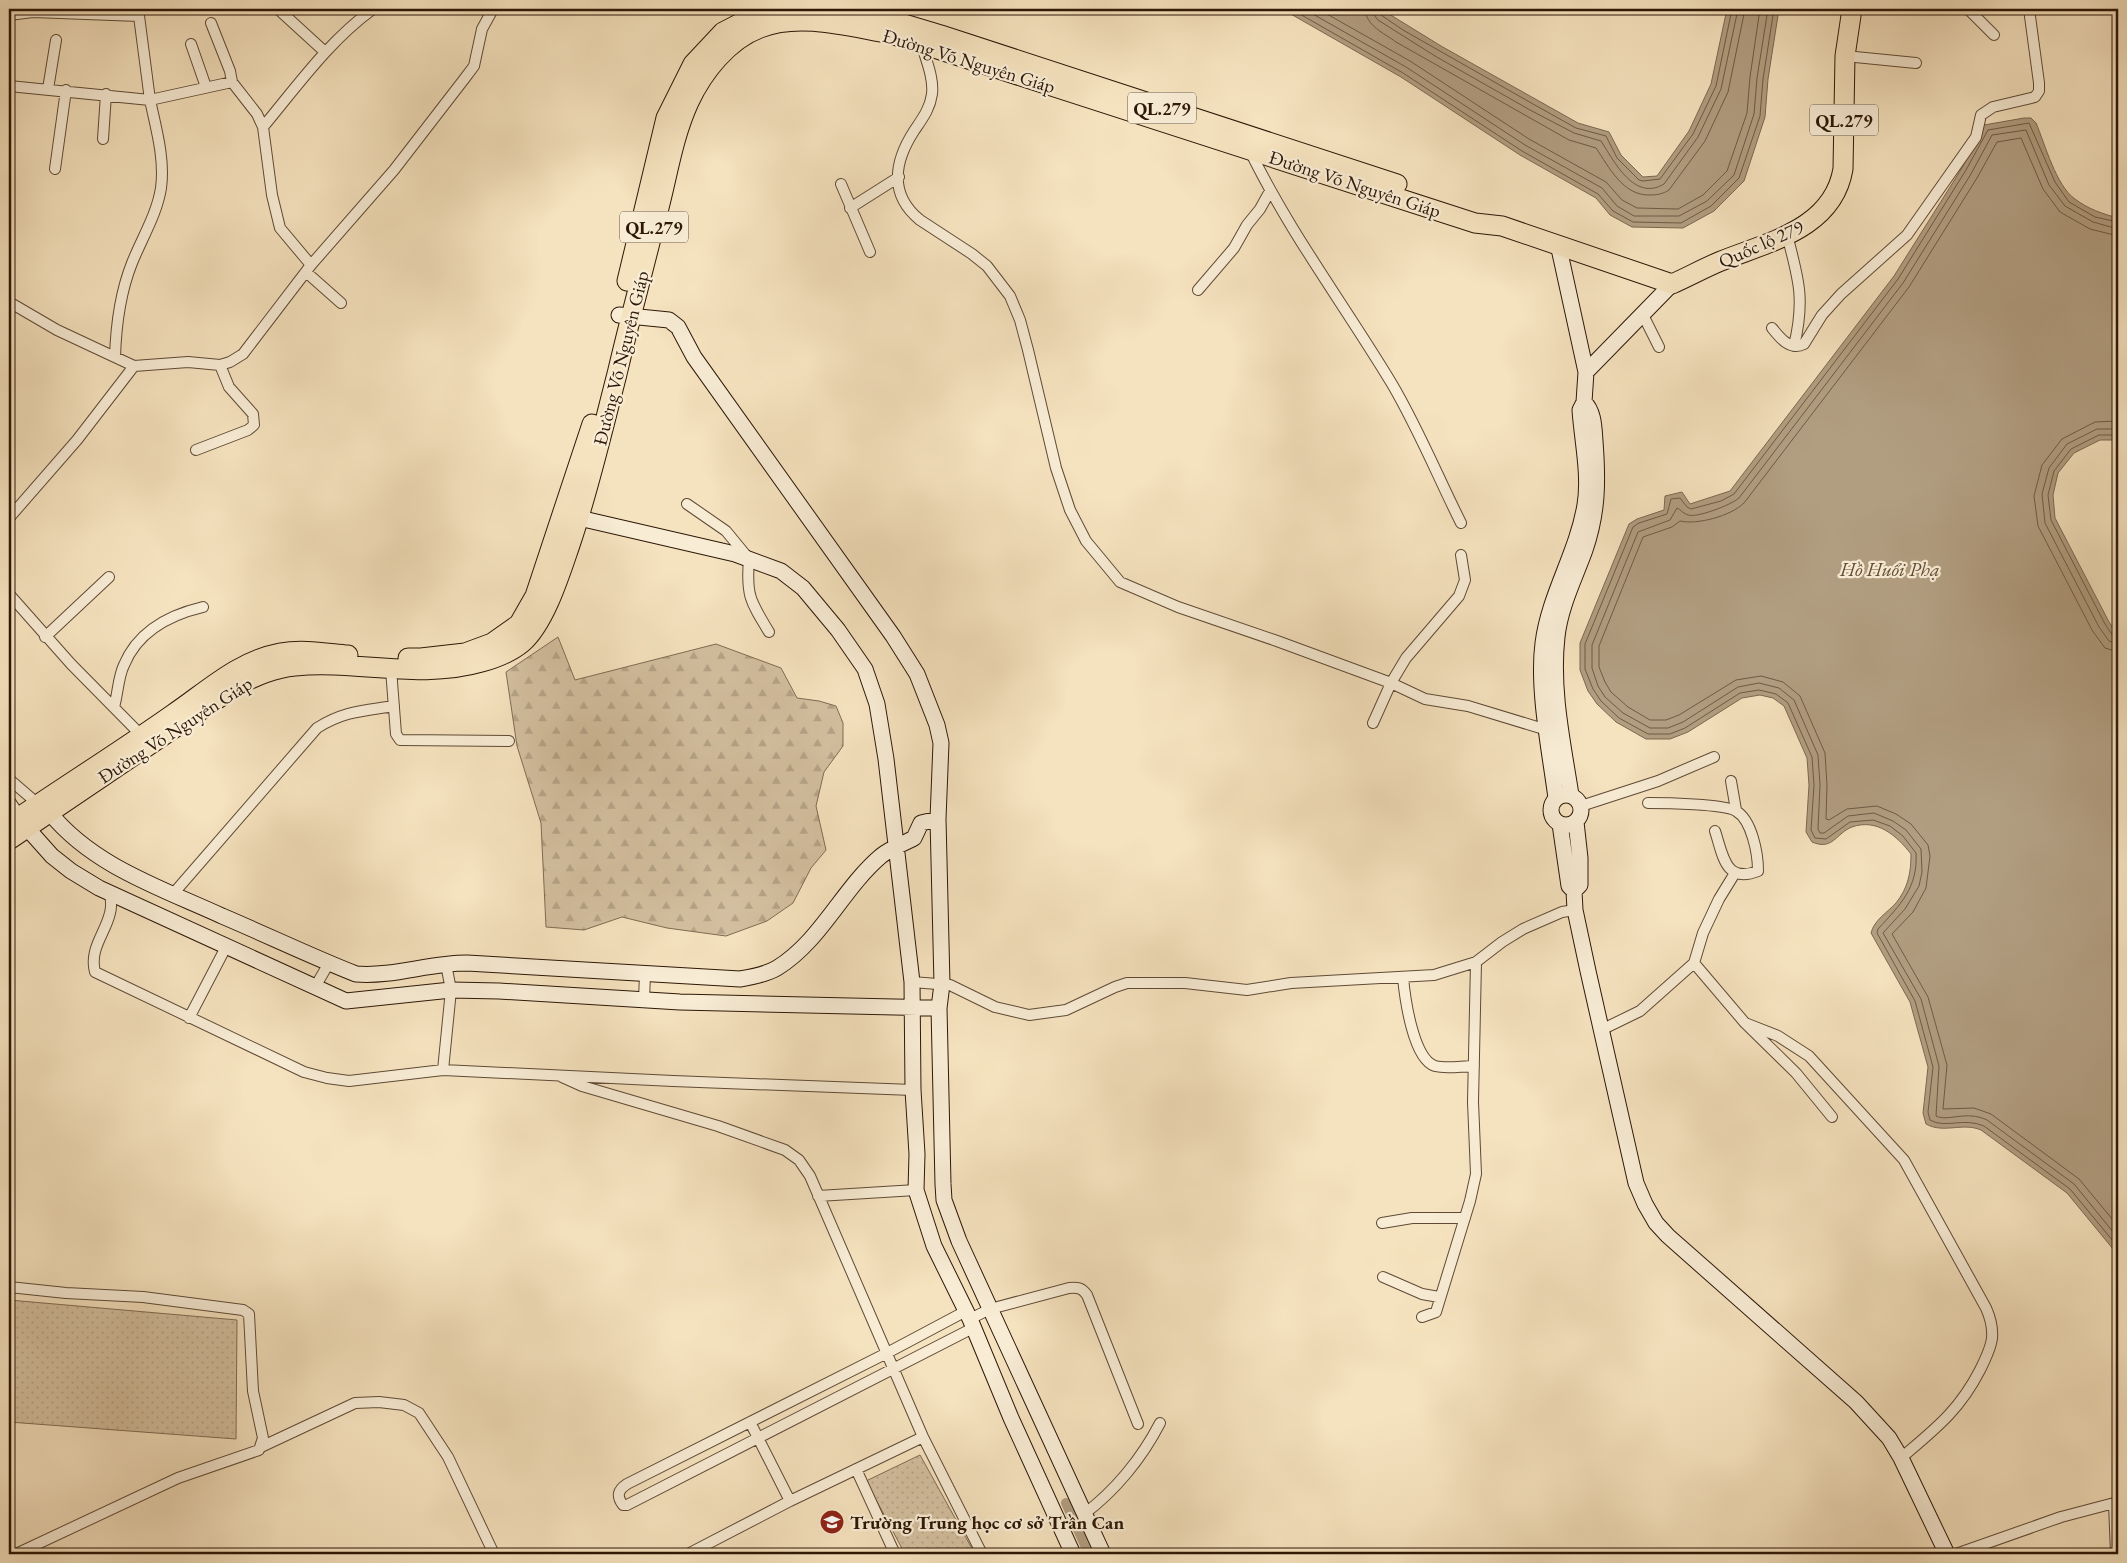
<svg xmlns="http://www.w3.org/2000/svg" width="2127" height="1563" viewBox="0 0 2127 1563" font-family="'EB Garamond',serif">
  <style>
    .forest { fill: url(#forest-firs); stroke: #806b53 }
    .park { fill: url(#park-dots); stroke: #806b53 }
    .water { fill: #b19d80; stroke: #7c6750 }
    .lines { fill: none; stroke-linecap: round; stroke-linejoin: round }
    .shore { stroke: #6f5a44; stroke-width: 1 }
    .canal { stroke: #b19d80; stroke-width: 10 }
    .street-casing { stroke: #5f4a35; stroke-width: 12 }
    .secondary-casing { stroke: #2d1707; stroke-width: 17 }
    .highway-casing { stroke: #2d1707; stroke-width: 21 }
    .street { stroke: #f8ecd5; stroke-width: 10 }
    .secondary { stroke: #f8ecd5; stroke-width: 15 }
    .highway { stroke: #f5e2be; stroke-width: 19 }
    .labels { text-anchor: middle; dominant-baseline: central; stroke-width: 4.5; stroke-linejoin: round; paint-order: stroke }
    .shield { fill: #f8ecd5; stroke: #6a5745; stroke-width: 1 }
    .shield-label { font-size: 18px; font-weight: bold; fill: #2d1707 }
    .street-label { font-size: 19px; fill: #2d1707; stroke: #f8ecd5 }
    .poi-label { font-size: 19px; font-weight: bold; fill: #2d1707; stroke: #f8ecd5; text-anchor: start }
    .water-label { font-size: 20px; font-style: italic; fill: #624d37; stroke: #f8ecd5 }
  </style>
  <defs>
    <pattern id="forest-firs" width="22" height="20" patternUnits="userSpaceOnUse" patternTransform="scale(1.25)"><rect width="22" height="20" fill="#d3bf9f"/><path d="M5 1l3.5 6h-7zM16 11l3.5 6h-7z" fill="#b5a387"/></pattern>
    <pattern id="park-dots" width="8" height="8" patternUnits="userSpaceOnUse" patternTransform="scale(1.25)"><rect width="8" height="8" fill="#d3bf9f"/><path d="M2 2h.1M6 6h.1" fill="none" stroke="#b5a387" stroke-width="1.8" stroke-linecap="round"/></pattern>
  </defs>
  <rect width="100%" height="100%" fill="#f5e2be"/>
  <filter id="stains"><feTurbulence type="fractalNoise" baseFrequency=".004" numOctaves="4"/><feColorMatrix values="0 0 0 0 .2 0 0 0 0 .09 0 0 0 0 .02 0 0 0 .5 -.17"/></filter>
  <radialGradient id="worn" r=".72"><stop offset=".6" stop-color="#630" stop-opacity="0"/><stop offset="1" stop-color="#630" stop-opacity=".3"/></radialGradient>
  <path class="forest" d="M558 637 575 680 716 644 781 668 797 698 819 701 836 706 843 723V746L824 772 816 806 826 850 811 868 793 903 767 921 726 936 667 928 622 917 584 930 546 927 541 823 517 746 506 672Z"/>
  <path class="park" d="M9 1300 237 1320 236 1439 9 1422Z
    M920 1455 975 1554H905L866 1481Z"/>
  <path class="water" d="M1282 9H1381L1441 46 1578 123 1609 132 1621 155 1643 177 1657 176 1689 131 1711 84 1727 9H1779L1768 79 1765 117 1744 181 1714 211 1683 228 1632 227 1610 215 1596 198 1520 155 1401 77Z
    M2024 118H2031L2036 123C2045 144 2056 186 2075 199 2088 209 2103 214 2118 218V440H2100L2074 453 2058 473 2053 495 2055 518 2109 622 2118 636V1255L2067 1193 1981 1130C1962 1122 1944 1134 1926 1124L1923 1113 1928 1067 1910 1002 1871 933C1874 920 1888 912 1896 903 1908 888 1911 873 1911 854 1897 836 1877 818 1852 827 1836 833 1833 851 1812 842L1806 832 1809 785 1807 758 1784 706 1773 698 1760 695 1742 698 1688 732 1670 739H1646L1616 722 1597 704 1588 691 1580 670V643L1629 524 1637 519 1664 510 1665 496 1682 492 1690 504 1730 491 1894 276 1962 168 1984 125Z"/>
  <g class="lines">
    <path class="shore" d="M1291 9 1403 73 1522 151 1598 194 1613 211 1633 222 1681 223 1711 206 1739 178 1760 116 1763 79 1774 9
      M1304 9 1406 67 1525 145 1602 188 1617 206 1634 216H1679L1707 201 1734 175 1754 114 1757 78 1768 9
      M1318 9 1410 61 1529 139 1606 182 1622 200 1637 208 1678 209 1703 195 1727 171 1747 113 1750 77 1760 9
      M1365 9C1366 26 1384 33 1396 42L1569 140 1596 148C1609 167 1623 196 1650 195 1657 195 1663 194 1669 190L1705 141 1728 92 1745 9
      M1373 9 1374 15 1378 20 1435 56 1530 110 1574 133 1601 141C1614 161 1634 202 1664 184L1698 137 1721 89 1738 9
      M1379 9 1381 15 1403 30 1533 104 1576 128 1606 136 1617 158 1639 180 1643 181 1660 179 1693 134 1716 86 1732 9
      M2118 222 2095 217 2069 202 2055 182 2029 123 1988 130 1966 170 1898 279 1734 494 1721 501 1691 509 1687 507 1680 498 1671 499 1667 514 1639 523 1633 527 1585 644V669L1593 689 1601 701 1619 718 1648 734H1670L1685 728 1740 693 1759 690 1776 694 1788 703 1812 757 1814 785 1811 830 1815 838 1826 839 1850 822 1873 820 1890 826 1903 836 1916 853C1918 888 1900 905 1878 929L1877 933 1915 1001 1933 1067 1928 1112 1930 1120C1945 1129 1963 1117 1984 1126L2070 1189 2118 1247
      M2118 229 2093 222 2065 206 2049 185 2026 130 1992 135 1971 174 1903 283 1739 498C1731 505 1697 518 1688 515 1684 514 1681 510 1677 508L1670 520 1638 532 1592 645V668L1598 686 1605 697 1623 713 1650 728H1668L1683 722 1738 687 1759 683 1779 688 1794 700 1818 755 1820 785 1818 829 1820 833H1824L1848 816 1874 813 1893 821 1906 830 1921 849 1922 872 1919 886 1905 909 1883 933 1921 999 1939 1066 1936 1116C1948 1122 1966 1110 1987 1120L2074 1184 2118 1238
      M2118 236 2090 229 2060 212 2043 189 2021 138 1997 142 1977 178 1909 287 1744 503C1731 516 1697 525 1680 521L1672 527 1643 537 1599 646V667L1605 682 1611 692 1628 707 1650 720H1666L1679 715 1736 680 1761 676 1783 682 1800 696 1825 753 1827 785 1826 819 1829 820 1847 809 1877 806 1896 814 1911 824 1928 845 1930 856 1926 888 1913 912 1892 934 1928 997 1947 1065 1943 1109 1974 1108 1991 1114 2079 1179 2118 1226
      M2118 421 2095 422 2062 439 2042 465 2034 496 2038 526 2092 630 2105 648 2118 652
      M2118 429H2097L2067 444 2049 468 2042 494 2045 523 2099 627 2109 641 2118 644
      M2118 435H2099L2071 449 2054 471 2048 495 2051 520 2105 624 2113 636 2118 638"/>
    <path class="canal" d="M1066 1503 1089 1554"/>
    <defs>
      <path id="street" d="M278 9 325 52
        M1968 9 1994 35
        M9 15 33 12 139 16 138 9
        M139 16 150 100 232 82 230 71 211 23
        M921 42C925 58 934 77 932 94 930 109 922 119 914 131 894 162 889 195 920 220L972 254 987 266 1010 296 1020 320 1028 350 1056 468 1070 510 1086 541 1120 582 1178 607 1277 641 1391 683 1425 699 1468 706 1547 730
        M191 44 206 87
        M1845 56 1916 63
        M232 82 257 114 263 127 272 195 280 228 311 265
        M9 86 150 100C156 128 165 159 161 188 157 214 142 238 132 263 120 293 116 325 115 357
        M48 89 56 40
        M263 127C298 85 329 41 373 9
        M103 139 106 94
        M1250 151C1290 233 1345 306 1392 384 1418 428 1438 477 1461 523
        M55 169 66 90
        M841 184 870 252
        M850 208 899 177
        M1787 235C1799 280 1805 300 1794 346
        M306 272 341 303
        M1198 290 1234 248 1247 225 1260 209 1270 191
        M9 302 57 330 134 366 77 440 9 518
        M1643 315 1659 347
        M1772 328C1780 338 1790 351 1804 344L1822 315 1841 294 1907 235 1976 137 1981 115 1993 107 2035 97 2039 91V83L2029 9
        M134 366 188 362 220 365 230 362 243 354 311 265 394 170 465 78 474 66 482 29 493 9
        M196 450 248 430 254 425 253 414 229 387 220 365
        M687 504 726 531 749 559C746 595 750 601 769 632
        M9 594 71 664 141 735
        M45 637 109 577
        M391 669 396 734 400 740 509 741
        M114 707C118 694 118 677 124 665 138 631 169 615 203 607
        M1373 723 1391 683 1406 658 1459 596 1465 580 1461 555
        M9 779 38 804
        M1731 781 1736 810
        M9 800 20 816
        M1648 803C1664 803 1725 804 1736 811 1752 820 1758 854 1758 871 1725 884 1723 855 1715 831
        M1581 806 1658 781 1714 757
        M110 893C111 899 112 906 110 913 105 934 89 949 95 972L304 1072 327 1078 349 1081 443 1070 673 1081 913 1090
        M173 894 317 728C344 711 363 711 394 706
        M1694 963 1745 1023 1796 1073 1832 1117
        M1403 978C1405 998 1413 1059 1435 1066 1447 1069 1461 1066 1474 1066
        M912 982 950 985 995 1007 1029 1015 1066 1010 1115 987 1127 983H1185L1247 990 1291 983 1434 975 1476 962 1502 942 1523 929 1562 912 1575 910
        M315 987 329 963
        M644 1000 645 974
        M189 1018 226 947
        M1745 1023 1778 1036 1809 1056 1904 1160 1986 1308C1990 1317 1993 1327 1992 1338 1991 1348 1985 1360 1980 1370 1959 1411 1935 1429 1901 1458
        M1601 1030 1640 1011 1694 963 1703 933 1719 899 1735 873
        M443 1070 451 990 446 964
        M562 1077 582 1086 718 1126 785 1150 799 1160 810 1176 923 1437 982 1554
        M818 1196 916 1190
        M1382 1223 1412 1218H1465
        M1383 1277 1422 1294 1439 1297
        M9 1287 66 1293 143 1297 243 1310 249 1314 253 1391 263 1438 259 1450 178 1478 16 1554
        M966 1311 887 1353 627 1484C618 1490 616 1496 623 1505H627L973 1328
        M1422 1317 1436 1312 1470 1201 1476 1174 1473 1102 1476 962
        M970 1319 990 1309 1069 1288C1078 1287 1082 1288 1087 1295L1138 1424
        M750 1422 790 1501
        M261 1447 355 1403 379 1402 404 1405 419 1413 448 1457 494 1554
        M856 1469 895 1554
        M2114 1503 2116 1554
        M1084 1514C1115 1491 1142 1458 1160 1423
        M688 1554 790 1501 923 1437
        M1956 1554 2061 1517 2118 1502"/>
      <path id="secondary" d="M619 315 669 320 678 327 694 357 893 636 917 674 937 725 941 743 938 819 942 984 939 1008 943 1184 944 1200 959 1241 1103 1554
        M1586 372 1672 284
        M579 518 735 554 781 571 803 588 838 630 865 669 877 704 886 759 912 982 913 1090 917 1154 916 1190 934 1246 970 1319 1011 1418 1073 1554
        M1571 795C1563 743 1551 690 1557 637 1560 607 1575 578 1585 550 1598 512 1598 481 1595 441 1594 428 1594 411 1584 402
        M1551 810a15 15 0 1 1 30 0a15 15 0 1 1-30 0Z
        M1556 798C1550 752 1537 689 1543 643 1549 595 1577 553 1585 505 1590 475 1582 440 1580 410L1584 402 1586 372 1558 244
        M50 813C93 866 161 888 222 916 267 935 310 956 356 974 393 977 429 963 467 963L740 979C752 977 767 974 777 968 821 941 843 888 881 856 891 848 903 844 914 838L921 823 938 819
        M1560 824 1569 886 1574 891 1575 910 1588 971 1636 1183 1645 1204 1656 1223 1668 1236 1856 1402 1889 1438 1901 1458 1947 1554
        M27 828 52 856 71 871 99 888 346 1001 451 990 499 991 680 1002 939 1008
        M1574 891 1580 885V858L1576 822"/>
      <path id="highway" d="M816 9 901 23 941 35 1397 184
        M627 281 666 118 693 64 723 32 756 15 783 9
        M408 658H421L465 653 492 643 519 624 535 596 592 424
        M9 824C63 787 119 752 173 714 207 691 238 661 280 653 303 649 325 653 348 655
        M9 840 238 685C256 676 274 668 295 666 358 660 420 680 482 662 496 658 510 653 522 643 545 623 560 574 570 545 589 489 602 432 617 374 629 322 643 271 656 219 667 180 672 139 689 102 703 72 728 40 760 28 800 12 850 27 891 34L1475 223 1502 226 1672 284C1688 277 1704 268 1721 261 1768 242 1833 229 1843 169L1845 56 1852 9"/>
    </defs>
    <use href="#street" class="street-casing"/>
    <use href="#secondary" class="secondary-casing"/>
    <use href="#highway" class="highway-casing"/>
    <use href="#street" class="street"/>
    <use href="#secondary" class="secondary"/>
    <use href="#highway" class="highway"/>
  </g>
  <defs>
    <symbol id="school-disc" viewBox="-11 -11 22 22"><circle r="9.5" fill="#8f2418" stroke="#f8ecd5"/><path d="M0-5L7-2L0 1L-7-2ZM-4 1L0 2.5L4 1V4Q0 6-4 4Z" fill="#fff"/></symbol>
  </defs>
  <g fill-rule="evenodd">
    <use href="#school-disc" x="818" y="1508" width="28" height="28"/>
  </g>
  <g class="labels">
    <g class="shield">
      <rect x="1128" y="92.5" width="68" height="31" rx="4"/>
      <rect x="1810" y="104.5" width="68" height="31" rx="4"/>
      <rect x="620" y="211.5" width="68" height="31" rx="4"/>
    </g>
    <g class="shield-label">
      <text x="1162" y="108">QL.279</text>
      <text x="1844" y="120">QL.279</text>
      <text x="654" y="227">QL.279</text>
    </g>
    <g class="street-label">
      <text transform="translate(969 61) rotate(17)">Đường Võ Nguyên Giáp</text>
      <text transform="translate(1355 184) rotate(18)">Đường Võ Nguyên Giáp</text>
      <text transform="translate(1761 244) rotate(-24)">Quốc lộ 279</text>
      <text transform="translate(621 358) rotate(-76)">Đường Võ Nguyên Giáp</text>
      <text transform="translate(175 730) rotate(-33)">Đường Võ Nguyên Giáp</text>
    </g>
    <g class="poi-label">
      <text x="850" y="1522">Trường Trung học cơ sở Trần Can</text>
    </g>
    <g class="water-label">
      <text x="1890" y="569">Hồ Huổi Phạ</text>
    </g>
  </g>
  <rect width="2127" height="1563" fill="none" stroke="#f5e2be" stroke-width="30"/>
  <rect x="10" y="10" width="2107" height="1543" fill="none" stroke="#2d1707" stroke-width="2.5"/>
  <rect x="15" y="15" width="2097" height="1533" fill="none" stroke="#2d1707"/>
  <rect width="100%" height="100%" filter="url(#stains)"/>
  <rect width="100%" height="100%" fill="url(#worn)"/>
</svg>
